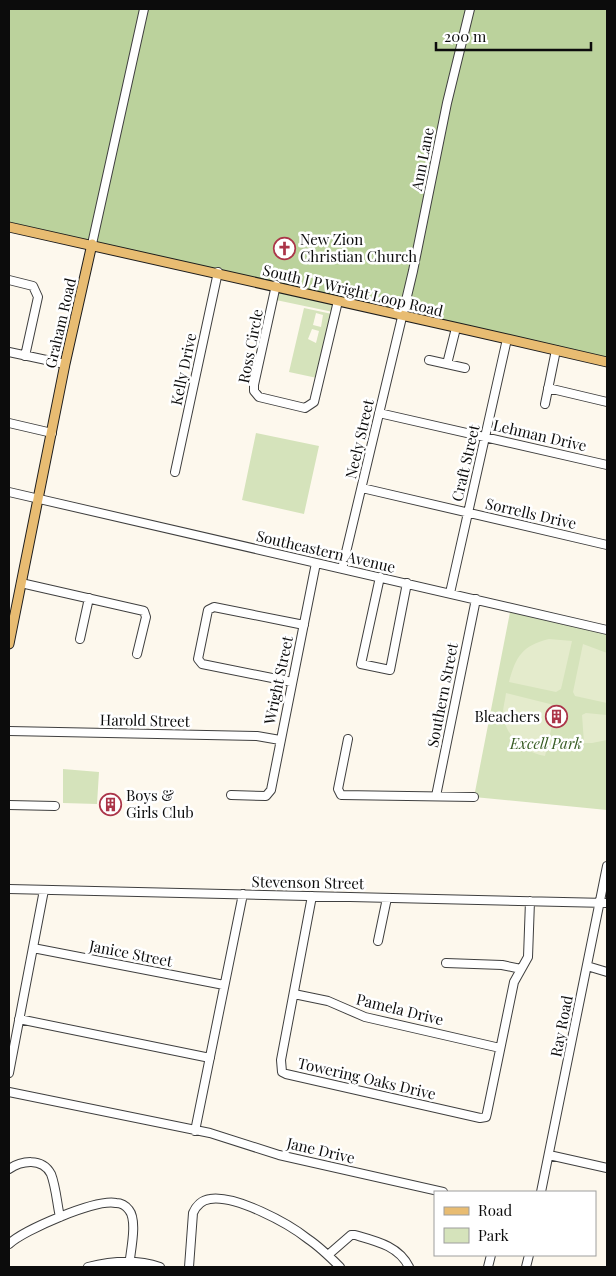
<svg xmlns="http://www.w3.org/2000/svg" width="616" height="1276" viewBox="0 0 616 1276" font-family="'Playfair Display',serif">
  <style>
    .green { fill: #d5e3bb; fill-rule: evenodd }
    .forest { fill: #bbd29c }
    .pitch { fill: #e4ebcc }
    .lines { fill: none; stroke-linecap: round; stroke-linejoin: round }
    .minor-casing { stroke: #3f3f3f; stroke-width: 10 }
    .major-casing { stroke: #1d1d1d; stroke-width: 11 }
    .minor { stroke: #fff; stroke-width: 8 }
    .major { stroke: #e8bc72; stroke-width: 9 }
    .labels { text-anchor: middle; dominant-baseline: central; stroke-width: 5; stroke-linejoin: round; paint-order: stroke }
    .street-label { font-size: 15px; fill: #0c0c0c; stroke: #fff }
    .poi-label { font-size: 15px; fill: #0c0c0c; stroke: #fff; text-anchor: start }
    .park-label { font-size: 15px; font-style: italic; fill: #375c24; stroke: #fff }
  </style>
  <rect width="100%" height="100%" fill="#fdf8ed"/>
  <path class="green" d="M280 291 332 302 334 305 333 312 276 300 277 293Z
    M304 308 332 314 317 378 289 372ZM316 313 323 315 321 327 313 325ZM312 329 319 331 316 343 308 339Z
    M256 433 319 446 304 514 242 500Z
    M511 607 607 630V810L474 797Z
    M63 769 99 772 97 804 63 803Z"/>
  <path class="forest" d="M9 9H607V362L9 227Z"/>
  <path class="pitch" d="M549 639 572 641 561 689 556 692 509 682C516 656 522 646 549 639Z
    M583 644 607 653V703L575 696 573 692Z
    M506 693 554 705 556 708 545 756C526 753 510 740 504 721 501 713 505 702 506 693Z
    M586 713 607 715V740L592 743H584L582 715Z"/>
  <g class="lines">
    <defs>
      <path id="minor" d="M92 244 144 9
        M9 280 33 286 38 297 25 356
        M276 285 254 385V391L259 397 305 408 314 402 338 301
        M9 352 65 364
        M429 360 465 368
        M447 364 456 328
        M548 388 607 402
        M545 404 556 350
        M379 413 607 465
        M9 423 52 433
        M175 472 218 272
        M362 488 607 545
        M9 492 607 630
        M342 569 413 271 447 103 470 9
        M380 577 361 664 390 670 407 583
        M21 583 144 611 146 617 137 654
        M450 593 507 339
        M80 639 89 598
        M292 682 202 664 198 659 208 610 214 607 304 625
        M9 731 257 736 280 740
        M348 739 338 789 341 795 474 797
        M231 795 266 796 271 790 316 563
        M436 796 476 599
        M9 805 55 806
        M9 889 607 903
        M312 896 281 1060 282 1072 286 1074 480 1118 486 1117 487 1113 514 982 528 957 530 901
        M378 941 387 898
        M33 948 224 985
        M446 963 502 965 521 969
        M587 966 607 972
        M294 994 328 1001 365 1017 500 1048
        M19 1019 210 1058
        M9 1073 44 890
        M9 1092 210 1133 279 1155 443 1192
        M195 1131 243 894
        M549 1155 607 1168
        M9 1169C21 1161 42 1157 51 1174 56 1187 57 1204 60 1217
        M541 1192 607 866
        M9 1244C24 1230 95 1199 116 1203 121 1203 126 1206 129 1210 138 1221 130 1253 129 1267
        M328 1255 351 1235H355C376 1241 399 1246 409 1267
        M88 1267C112 1261 136 1259 160 1267
        M189 1267 193 1213C196 1206 202 1200 210 1199 236 1195 288 1223 308 1239 320 1247 330 1257 340 1267
        M488 1267 491 1255
        M526 1267 529 1255"/>
      <path id="major" d="M9 227C209 271 408 316 607 362
        M9 644 65 364 92 244"/>
    </defs>
    <use href="#minor" class="minor-casing"/>
    <use href="#major" class="major-casing"/>
    <use href="#minor" class="minor"/>
    <use href="#major" class="major"/>
  </g>
  <defs>
    <symbol id="church-ring" viewBox="-11 -11 22 22"><circle r="9.5" fill="#fff" stroke="#ab3549" stroke-width="1.5"/><path d="M-1.2-6h2.4v3.5h3.3v2.4h-3.3V6h-2.4V-.1h-3.3v-2.4h3.3Z" fill="#ab3549"/></symbol>
    <symbol id="building-ring" viewBox="-11 -11 22 22"><circle r="9.5" fill="#fff" stroke="#ab3549" stroke-width="1.5"/><path d="M-4-6H4V6H1V3H-1V6H-4ZM-2.5-4.3h1.7v1.8h-1.7ZM.8-4.3h1.7v1.8H.8ZM-2.5-1h1.7V.8h-1.7ZM.8-1h1.7V.8H.8Z" fill="#ab3549"/></symbol>
  </defs>
  <g fill-rule="evenodd">
    <use href="#church-ring" x="272" y="236" width="25" height="25"/>
    <use href="#building-ring" x="544" y="704" width="25" height="25"/>
    <use href="#building-ring" x="98" y="792" width="25" height="25"/>
  </g>
  <g class="labels">
    <g class="street-label">
      <text transform="translate(422 159) rotate(-79)">Ann Lane</text>
      <text transform="translate(353 290) rotate(13)">South J P Wright Loop Road</text>
      <text transform="translate(60 323) rotate(-77)">Graham Road</text>
      <text transform="translate(250 346) rotate(-79)">Ross Circle</text>
      <text transform="translate(183 369) rotate(-78)">Kelly Drive</text>
      <text transform="translate(540 435) rotate(13)">Lehman Drive</text>
      <text transform="translate(359 439) rotate(-77)">Neely Street</text>
      <text transform="translate(465 463) rotate(-77)">Craft Street</text>
      <text transform="translate(531 513) rotate(13)">Sorrells Drive</text>
      <text transform="translate(326 551) rotate(13)">Southeastern Avenue</text>
      <text transform="translate(278 680) rotate(-78)">Wright Street</text>
      <text transform="translate(442 695) rotate(-79)">Southern Street</text>
      <text transform="translate(145 720) rotate(1)">Harold Street</text>
      <text transform="translate(308 882) rotate(1)">Stevenson Street</text>
      <text transform="translate(131 953) rotate(11)">Janice Street</text>
      <text transform="translate(400 1009) rotate(14)">Pamela Drive</text>
      <text transform="translate(561 1026) rotate(-79)">Ray Road</text>
      <text transform="translate(367 1078) rotate(13)">Towering Oaks Drive</text>
      <text transform="translate(321 1150) rotate(13)">Jane Drive</text>
    </g>
    <g class="poi-label">
      <text x="300" y="239">New Zion<tspan x="300" dy="17">Christian Church</tspan></text>
      <text x="540" y="716" text-anchor="end">Bleachers</text>
      <text x="126" y="795">Boys &amp;<tspan x="126" dy="17">Girls Club</tspan></text>
    </g>
    <g class="park-label">
      <text x="546" y="743">Excell Park</text>
    </g>
  </g>
  <rect width="616" height="1276" fill="none" stroke="#0c0c0c" stroke-width="20"/>
  <rect x="434" y="1191" width="162" height="65" fill="#ffffff" stroke="#9e9e9e"/>
  <rect x="444" y="1207" width="25" height="8" fill="#e8bc72" stroke="#9e9e9e"/>
  <text x="478" y="1216" font-size="15" fill="#0c0c0c">Road</text>
  <rect x="444" y="1228" width="25" height="15" fill="#d5e3bb" stroke="#9e9e9e"/>
  <text x="478" y="1241" font-size="15" fill="#0c0c0c">Park</text>
  <path d="M436 42v8h155v-8" fill="none" stroke="#0c0c0c" stroke-width="2.5"/>
  <text x="444" y="42" font-size="15" fill="#0c0c0c" stroke="#ffffff" stroke-width="4" paint-order="stroke">200 m</text>
</svg>
